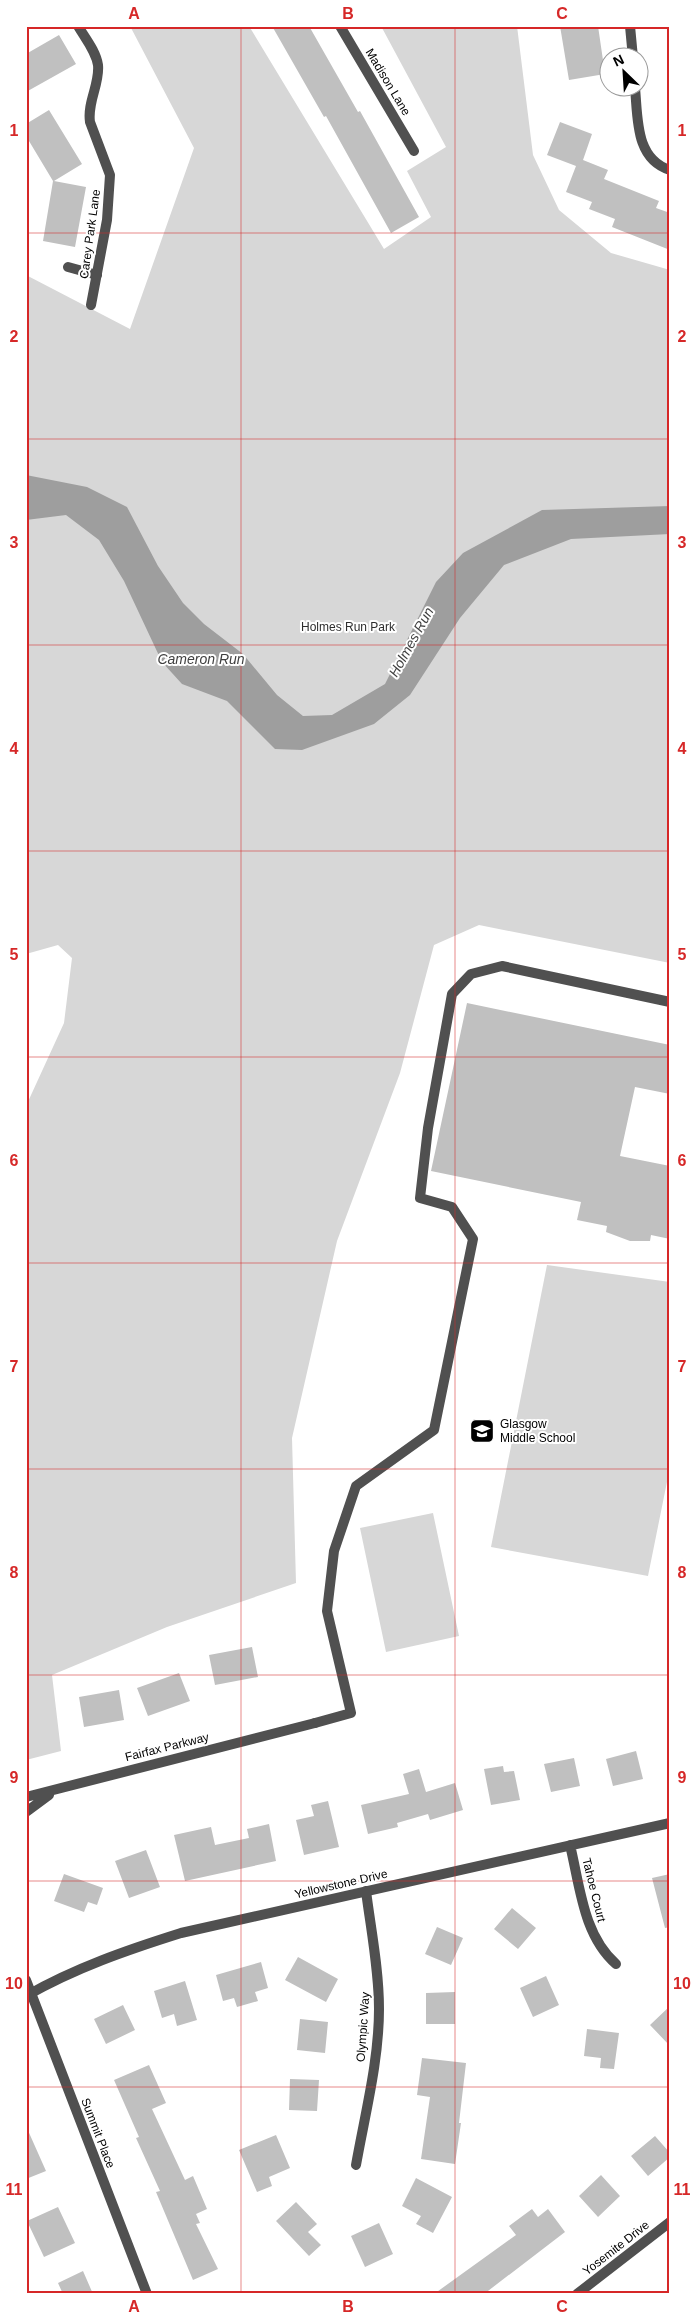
<svg xmlns="http://www.w3.org/2000/svg" width="696" height="2320" viewBox="0 0 696 2320" font-family="Arial,sans-serif">
  <style>
    .green { fill: #d7d7d7 }
    .water { fill: #9e9e9e }
    .building { fill: #c0c0c0 }
    .lines { fill: none; stroke-linecap: round; stroke-linejoin: round }
    .service { stroke: #505050; stroke-width: 10 }
    .minor { stroke: #505050; stroke-width: 10 }
    .grid { fill: none; stroke: #d62828; stroke-width: 1; stroke-opacity: 0.55 }
    .labels { text-anchor: middle; dominant-baseline: central; stroke-width: 4; stroke-linejoin: round; paint-order: stroke }
    .street-label { font-size: 12px; fill: #000; stroke: #fff }
    .park-label { font-size: 12px; fill: #2e2e2e; stroke: #fff }
    .poi-label { font-size: 12px; fill: #000; stroke: #fff; text-anchor: start }
    .water-label { font-size: 14px; font-style: italic; fill: #3f3f3f; stroke: #fff }
    .neatline { fill: none; stroke: #d62828; stroke-width: 2 }
    .grid-label { font-size: 16px; text-anchor: middle; font-weight: bold; fill: #d62828 }
  </style>
  <rect width="100%" height="100%" fill="#fff"/>
  <path class="green" d="M130 26H249L384 249 431 217 407 171 446 147 381 26H517L533 155 559 210 611 253 670 270V963L479 925 434 945 400 1073 337 1241 292 1438 296 1583 167 1627 52 1675 61 1751 26 1760V1106L64 1023 72 958 58 945 26 954V275L130 329 194 148Z
    M547 1265 670 1282V1467L648 1576 491 1547Z
    M433 1513 459 1636 386 1652 360 1528Z"/>
  <path class="water" d="M26 475 87 487 127 507 158 566 183 603 204 624 243 654 277 695 303 716 332 715 385 684 436 582 463 553 542 510 670 506V534L571 539 504 565 460 618 410 695 374 724 302 750 275 749 227 701 182 684 162 662 124 581 99 540 66 515 26 520Z"/>
  <path class="building" d="M272 26H309L358 112 360 111 419 217 391 233 326 116 324 117Z
    M560 26H598L605 74 569 80Z
    M59 35 76 64 26 92V54Z
    M49 110 82 164 54 181 86 187 75 247 43 241 53 181 26 136V124Z
    M560 122 592 134 583 160 608 170 604 179 659 201 656 208 670 213V250L612 227 615 219 589 209 592 202 566 192 576 166 547 155Z
    M467 1003 670 1045V1094L635 1087 620 1156 670 1166V1239L651 1235 650 1241H630L606 1232 607 1226 577 1220 581 1202 431 1171Z
    M252 1647 258 1677 215 1685 209 1655Z
    M179 1673 190 1701 148 1716 137 1688Z
    M119 1690 124 1720 84 1727 79 1697Z
    M636 1751 643 1779 613 1786 606 1759Z
    M574 1758 580 1786 551 1792 544 1764Z
    M503 1766 504 1772 514 1771 520 1800 491 1805 484 1769Z
    M419 1769 426 1792 455 1783 463 1810 430 1820 428 1814 397 1823 398 1827 368 1834 361 1805 409 1794 403 1774Z
    M328 1801 339 1847 304 1855 296 1820 314 1816 311 1805Z
    M269 1824 276 1861 185 1881 174 1835 211 1827 215 1845 249 1838 247 1829Z
    M146 1850 160 1887 129 1898 115 1861Z
    M64 1874 103 1888 97 1905 88 1902 84 1912 54 1901Z
    M670 1874V1927L665 1928 652 1878Z
    M512 1908 536 1928 518 1949 494 1929Z
    M437 1927 463 1938 451 1965 425 1954Z
    M298 1957 338 1979 326 2002 285 1980Z
    M261 1962 268 1988 255 1992 258 2001 237 2007 234 1998 223 2001 216 1975Z
    M546 1976 559 2005 533 2017 520 1988Z
    M185 1981 197 2020 177 2026 174 2014 162 2018 154 1991Z
    M455 1992V2024H426V1993Z
    M123 2005 135 2030 106 2044 94 2019Z
    M670 2006V2046L650 2025Z
    M300 2019 328 2022 325 2053 297 2050Z
    M587 2029 619 2033 614 2069 600 2068 601 2058 584 2056Z
    M422 2058 466 2063 459 2123H461L455 2164 421 2159 430 2097 417 2095Z
    M149 2065 166 2103 152 2109 185 2180 193 2176 207 2209 196 2214 200 2223 196 2224 218 2269 193 2280 156 2192 160 2191 136 2138 139 2137 114 2080Z
    M290 2079 319 2080 317 2111 289 2110Z
    M26 2126 46 2171 26 2179Z
    M276 2135 290 2168 269 2177 272 2186 257 2192 239 2150Z
    M655 2136 670 2153V2157L648 2176 631 2156Z
    M601 2175 620 2196 598 2217 579 2196Z
    M416 2178 452 2197 433 2233 416 2224 421 2216 402 2206Z
    M296 2202 317 2224 308 2232 321 2245 309 2256 276 2221Z
    M58 2207 75 2243 44 2257 27 2221Z
    M532 2209 538 2217 548 2209 565 2232 484 2294H434L516 2235 509 2226Z
    M379 2223 393 2254 365 2267 351 2236Z
    M83 2271 93 2294H63L58 2283Z"/>
  <g class="lines">
    <path class="service" d="M68 267 97 275
      M315 1723 351 1713 327 1611 334 1551 356 1486 434 1430 473 1239 452 1207 420 1198 428 1128 452 994 471 974 502 966 670 1002"/>
    <path class="minor" d="M78 26C85 38 96 51 98 65 100 84 87 102 90 122L110 175 107 220 91 305
      M340 26 414 151
      M630 26 633 58
      M635 88C638 118 635 159 670 170
      M26 1797 315 1723
      M26 1812 49 1795
      M570 1845C580 1886 583 1935 616 1964
      M26 1980 147 2294
      M26 1996C75 1968 127 1950 181 1933L670 1823
      M356 2165C365 2114 379 2061 379 2009 379 1970 371 1930 366 1891
      M577 2294 670 2222"/>
  </g>
  <path class="grid" d="M241 26V2294M455 26V2294M26 233H670M26 439H670M26 645H670M26 851H670M26 1057H670M26 1263H670M26 1469H670M26 1675H670M26 1881H670M26 2087H670"/>
  <defs>
    <symbol id="school-square" viewBox="-11 -11 22 22"><rect x="-9" y="-9" width="18" height="18" rx="4" fill="#000" stroke="#fff"/><path d="M0-5L7-2L0 1L-7-2ZM-4 1L0 2.5L4 1V4Q0 6-4 4Z" fill="#fff"/></symbol>
  </defs>
  <g fill-rule="evenodd">
    <use href="#school-square" x="468" y="1417" width="28" height="28"/>
  </g>
  <g class="labels">
    <g class="street-label">
      <text transform="translate(388 82) rotate(59)">Madison Lane</text>
      <text transform="translate(90 234) rotate(-82)">Carey Park Lane</text>
      <text transform="translate(167 1747) rotate(-14)">Fairfax Parkway</text>
      <text transform="translate(341 1884) rotate(-13)">Yellowstone Drive</text>
      <text transform="translate(594 1890) rotate(76)">Tahoe Court</text>
      <text transform="translate(363 2027) rotate(-86)">Olympic Way</text>
      <text transform="translate(98 2133) rotate(69)">Summit Place</text>
      <text transform="translate(616 2248) rotate(-38)">Yosemite Drive</text>
    </g>
    <g class="park-label">
      <text x="348" y="627">Holmes Run Park</text>
    </g>
    <g class="poi-label">
      <text x="500" y="1424">Glasgow<tspan x="500" dy="14">Middle School</tspan></text>
    </g>
    <g class="water-label">
      <text transform="translate(411 642) rotate(-61)">Holmes Run</text>
      <text x="201" y="659">Cameron Run</text>
    </g>
  </g>
  <rect width="696" height="2320" fill="none" stroke="#ffffff" stroke-width="55"/>
  <g transform="translate(624 72) rotate(335)"><circle r="24" fill="#ffffff" stroke="#999999"/>
  <path d="M0-4L9 19L0 12L-9 19Z" fill="#000000"/>
  <text y="-8" font-size="14" font-weight="bold" text-anchor="middle" fill="#000000">N</text>
  </g>
  <rect x="28" y="28" width="640" height="2264" class="neatline"/>
  <g class="grid-label">
    <text x="134" y="19">A</text>
    <text x="348" y="19">B</text>
    <text x="562" y="19">C</text>
    <text x="14" y="136">1</text>
    <text x="682" y="136">1</text>
    <text x="14" y="342">2</text>
    <text x="682" y="342">2</text>
    <text x="14" y="548">3</text>
    <text x="682" y="548">3</text>
    <text x="14" y="754">4</text>
    <text x="682" y="754">4</text>
    <text x="14" y="960">5</text>
    <text x="682" y="960">5</text>
    <text x="14" y="1166">6</text>
    <text x="682" y="1166">6</text>
    <text x="14" y="1372">7</text>
    <text x="682" y="1372">7</text>
    <text x="14" y="1578">8</text>
    <text x="682" y="1578">8</text>
    <text x="14" y="1783">9</text>
    <text x="682" y="1783">9</text>
    <text x="14" y="1989">10</text>
    <text x="682" y="1989">10</text>
    <text x="14" y="2195">11</text>
    <text x="682" y="2195">11</text>
    <text x="134" y="2312">A</text>
    <text x="348" y="2312">B</text>
    <text x="562" y="2312">C</text>
  </g>
</svg>
